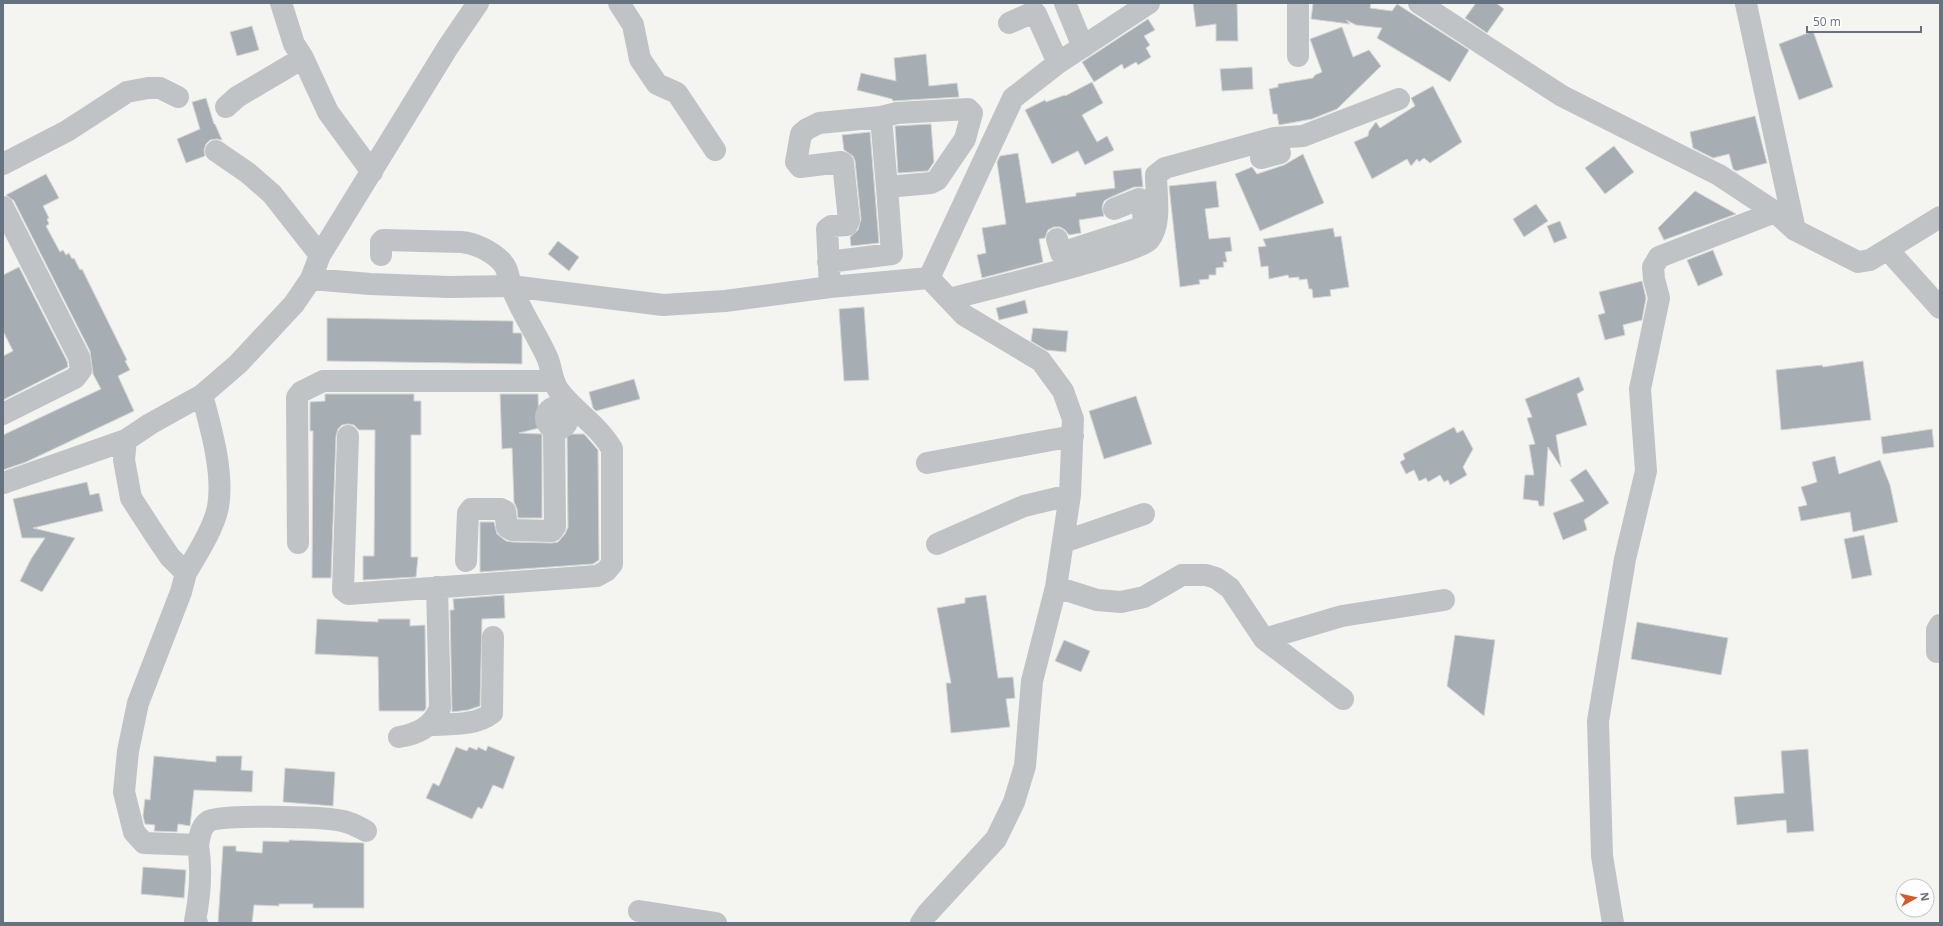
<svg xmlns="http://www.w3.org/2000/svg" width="1943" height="926" viewBox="0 0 1943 926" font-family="'Open Sans',sans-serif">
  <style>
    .building { fill: #a7aeb3; stroke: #d5d6d3 }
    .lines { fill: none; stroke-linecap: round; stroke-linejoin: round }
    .minor { stroke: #bfc3c6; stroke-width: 22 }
  </style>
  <rect width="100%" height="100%" fill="#f4f4f1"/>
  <path class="building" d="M1193 3H1237L1238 41H1216V24L1196 27Z
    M1313 3H1371L1370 8 1392 11 1397 4 1469 50 1450 82 1377 38 1382 28 1356 25 1346 20 1350 24 1311 19Z
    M1476 3H1496L1504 9 1487 33 1465 18Z
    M1148 19 1155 30 1144 36 1150 45 1146 48 1151 57 1138 65 1136 62 1124 69 1122 64 1094 82 1082 62Z
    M252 26 259 50 237 56 230 32Z
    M1342 27 1353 57 1369 50 1381 66 1337 109 1312 119 1279 125 1277 114H1273L1269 89 1278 87V84L1313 78 1315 75 1322 72 1310 39Z
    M1813 31 1833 87 1799 100 1779 44Z
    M926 54 929 86 957 83 959 97 893 101 892 99 857 90 861 73 896 81 894 58Z
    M1252 67 1253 89 1222 91 1220 69Z
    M1092 82 1103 103 1082 115 1097 142 1107 136 1114 150 1085 165 1078 151 1052 164 1025 110 1045 100 1046 102 1065 95V96Z
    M1433 86 1462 142 1430 163 1424 158 1419 162 1417 159 1411 166 1407 159 1372 179 1354 142 1368 136 1369 131 1376 122 1380 128 1415 106 1411 98Z
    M206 98 214 124H215L222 140 217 139 210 140 206 144 204 150 205 156 186 163 177 139 200 129 192 102Z
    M1755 116 1767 163 1736 171 1733 169 1729 154 1713 158 1693 148 1690 132Z
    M931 124 934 162 928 171 898 173 895 126Z
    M870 132 879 243 851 246 850 237 858 230 861 219 855 161 853 156 844 150 842 135Z
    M1614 146 1634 172 1605 194 1585 168Z
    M1018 153 1026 203 1076 196V193L1115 188 1113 171 1141 168 1143 187H1134L1109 198 1104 201 1102 207 1104 216 1079 220 1081 233 1069 235 1065 230 1060 227H1054L1048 230 1045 238 1039 239 1043 262 982 278 977 255 986 253 982 228 1006 224 997 162 1000 156Z
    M1303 154 1324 203 1260 231 1235 174 1252 167 1257 174 1284 165Z
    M46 174 59 198 43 206 49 218 47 219 49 224 46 226 60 252 63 250 66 255 69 253 72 259 74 258 80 270 82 269 127 360 125 361 130 370 118 376 134 411 26 462 3 470V435L101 389 93 374 90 351 14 201 6 195Z
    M1216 181 1219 207 1205 209 1209 239 1230 237 1232 251 1225 252 1227 262H1223L1224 267 1216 268V275H1209V279L1199 280 1200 284 1180 287 1169 186Z
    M1695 191 1736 214 1664 240 1658 228Z
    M1536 204 1548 221 1524 237 1513 219Z
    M1560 221 1567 238 1554 243 1547 226Z
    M1333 228 1335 237 1341 236 1349 287 1330 290 1331 296 1313 298 1312 289H1309L1307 279 1299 280V277L1289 278 1288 275 1269 279 1268 266 1261 267 1258 247 1266 246 1263 239Z
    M558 241 579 257 569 271 548 254Z
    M1713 250 1723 275 1698 286 1687 260Z
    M19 267 67 361 68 367 3 400V356L13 351 3 331V275Z
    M1642 281 1646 298 1642 320 1623 325 1625 335 1605 340 1598 315 1605 313 1599 292Z
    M1025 300 1028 313 999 320 996 308Z
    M864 307 869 380 844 381 839 309Z
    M327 318 513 321V333H521L522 336V364L327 361Z
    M1033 328 1068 331 1066 352 1046 350 1031 341Z
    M1863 361 1871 420 1781 430 1776 370 1822 365 1823 367Z
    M1579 377 1584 390 1577 394 1587 425 1556 435 1561 467 1548 447 1544 506H1539L1538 501 1523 499 1525 475H1534L1529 445 1535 444 1527 418 1532 417 1525 399Z
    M634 379 640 399 596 411 593 408 589 392Z
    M325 394H414V401H421V435H411V557H418L416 577 363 580V556H374L375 430H359L354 425 348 424 342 425 338 429 336 436 331 578H312L313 431H310V402L325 401Z
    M500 394H538L539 428 519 433 542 434V518H518L517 509 514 502 512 448 502 449Z
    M1136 396 1152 444 1104 459 1089 411Z
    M1454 427 1457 433 1463 430 1473 449 1463 467 1467 475 1450 485 1448 480 1444 482 1440 475 1428 482 1426 478 1419 481 1414 470 1406 474 1400 462 1405 459 1403 454Z
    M1932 429 1934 447 1883 454 1881 437Z
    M567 434H584L598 450 599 560 593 564 480 572V522H494L497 534 506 541 512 542 552 543 558 542 565 534 568 527Z
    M1835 456 1839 474 1880 460 1890 485 1898 522 1853 532 1850 512 1801 521 1798 507 1807 505 1801 487 1817 482 1812 462Z
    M1586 469 1609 503 1584 520 1587 530 1563 540 1553 513 1584 501 1570 480Z
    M87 482 90 495 99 493 103 511 33 528 75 538 42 592 20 581 31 559 45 538H22L13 499Z
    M1864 535 1872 575 1852 579 1844 539Z
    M504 595 505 618 482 619 480 706 468 710 452 712 450 610H454L453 599Z
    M986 595 998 678 1013 677 1015 698 1006 699 1010 727 951 733 946 683H951L937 608 965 603V598Z
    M317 619 378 622V619H410V626L425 625 426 708 424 711H379L378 657 315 654Z
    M1637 622 1728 638 1721 675 1631 659Z
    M1455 635 1495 640 1484 716 1447 686Z
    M1064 640 1090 651 1081 672 1055 661Z
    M488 746 515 757 503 789 493 785 482 809 478 807 472 819 426 798 433 783 439 786 456 747 467 751 469 747 477 750 478 747 486 751Z
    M1808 749 1814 831 1787 833 1786 820 1737 825 1734 797 1784 793 1781 751Z
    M154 756 216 762V756H242L241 770 253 771 252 792 194 790 190 826 178 824 177 832 154 831 155 825 145 824 143 816 145 799 150 800Z
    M285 768 335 772 333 806 283 802Z
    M289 840 364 843V908H313V904H279V906L254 905 252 923H218L223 846H236V851L262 853 263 841 289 842Z
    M143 867 186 870 184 898 141 894Z"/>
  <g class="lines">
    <path class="minor" d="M281 3 294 44 303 58 328 112 372 172
      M619 3 633 25 640 59 657 84 677 93 715 150
      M1065 3 1083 47
      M1419 3 1562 96 1719 175 1775 212 1795 230 1858 262 1870 260 1940 217
      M1746 4 1795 230
      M1009 23 1034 12 1036 14 1058 63
      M1298 56V3
      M226 107 237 97 303 58
      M881 117 887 188
      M216 151 248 173 272 194 320 255
      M1261 158 1280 153
      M3 164 67 131 127 92 148 88H160L178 97
      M3 207 79 357 81 370 75 378 3 414
      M1057 239 1061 253 1095 242 1098 256
      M1095 242 1142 227 1144 224 1142 200 1139 199 1114 209
      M1888 250 1940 308
      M828 262 892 254 887 187 931 183 937 180 965 139 972 113 968 109 897 113 881 117 819 123 807 129 801 134 796 162 800 167 841 162 843 163 849 220 847 225 831 226 827 229 830 287
      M929 278 1013 98 1058 63 1149 3
      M311 279 370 284 449 287 511 286 663 305 725 301 830 287 929 278 964 315 1041 361 1063 391 1073 419 1070 495 1056 587 1032 681 1025 766 1014 802 996 839 927 914 921 923
      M949 299C976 292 1139 253 1149 240 1162 224 1156 195 1156 175L1165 168 1274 138 1303 136 1399 99
      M546 418a11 11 0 1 1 22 0a11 11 0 1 1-22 0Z
      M348 436 343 590 348 594 597 576 606 571 612 564V449C599 426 575 412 559 391 551 380 552 368 547 357 536 333 520 310 511 286 508 277 509 269 501 261 491 251 475 243 461 242L383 240 381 242V255
      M126 440 124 460 131 498 157 538 170 557 186 573 181 592 138 703 128 751 124 792 134 832 144 843 198 845C202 870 200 896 195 921L197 923
      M927 463 1073 436
      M3 483 126 440 150 424 202 395 238 364 294 304 311 279 320 255 448 47 478 3
      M1063 542 1144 514
      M298 543 297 397 301 392 323 381H553
      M937 544 1024 506 1070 495
      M466 561 468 513 471 509H501L505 511 507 527 512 530 552 531 555 527 554 430
      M186 573C197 554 214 528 218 507 224 473 211 428 202 395
      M1056 587 1097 600 1121 602 1144 597 1182 575H1206L1216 578 1230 588 1264 639 1343 699
      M1264 639 1342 616 1444 600
      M1937 652V630L1940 625
      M430 725C450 724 476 726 492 713L493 637
      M399 737C418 734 432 727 440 708L437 587
      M198 845C200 836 200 827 209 821 218 814 321 817 337 820 348 821 357 826 366 831
      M639 911 716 923
      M1613 923 1602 856 1598 721 1625 559 1646 471 1640 389 1659 298 1654 279 1653 267 1659 257 1775 212"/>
  </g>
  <rect width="1943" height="926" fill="none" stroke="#657380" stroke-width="8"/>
  <g transform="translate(1915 898) rotate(82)"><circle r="19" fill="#ffffff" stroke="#c1c7cc"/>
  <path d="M0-3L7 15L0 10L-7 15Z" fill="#d8582c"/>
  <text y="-6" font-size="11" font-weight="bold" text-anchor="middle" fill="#657380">N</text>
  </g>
  <path d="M1807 26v6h114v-6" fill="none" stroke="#657380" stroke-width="2"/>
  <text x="1813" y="26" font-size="12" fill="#657380" stroke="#ffffff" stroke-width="3" paint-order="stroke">50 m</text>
</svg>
